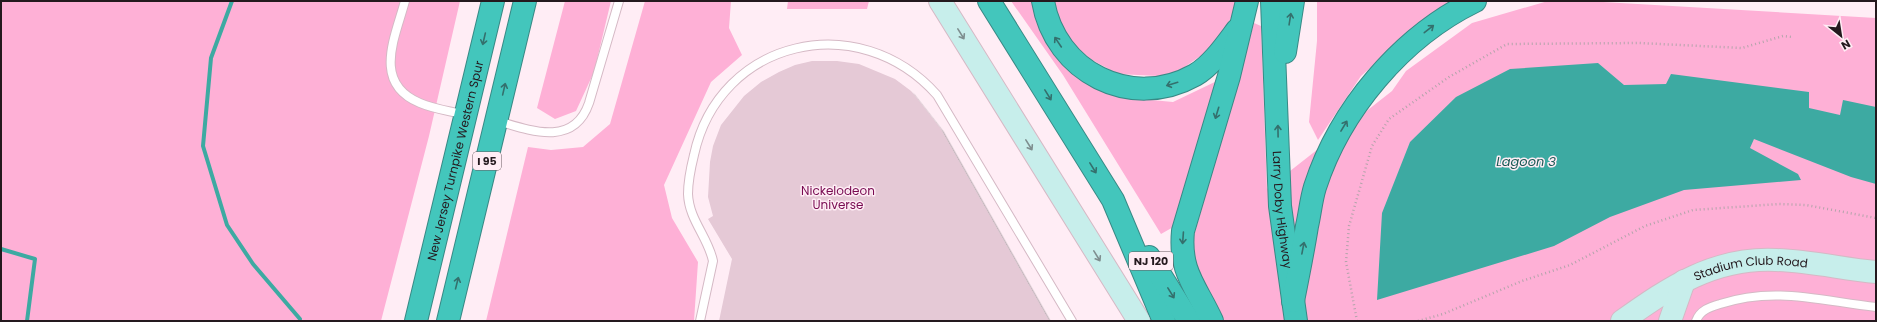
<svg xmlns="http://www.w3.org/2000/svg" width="1877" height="322" viewBox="0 0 1877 322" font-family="Poppins,sans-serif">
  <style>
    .green { fill: #feb0d6 }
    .water { fill: #3daaa2 }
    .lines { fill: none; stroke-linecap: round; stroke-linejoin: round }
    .stream { stroke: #3daaa2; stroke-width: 4 }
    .building { fill: #e5c9d6; filter: url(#shadow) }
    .lane-casing { stroke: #d5b9c5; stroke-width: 10 }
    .secondary-casing { stroke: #d5b9c5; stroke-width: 24 }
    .highway-casing { stroke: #388985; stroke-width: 24 }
    .path { stroke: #b4a4ab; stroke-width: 2.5; stroke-dasharray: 1 3; stroke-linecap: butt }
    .lane { stroke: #fff; stroke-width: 8 }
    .secondary { stroke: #c7eeeb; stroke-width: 22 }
    .highway { stroke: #43c6bc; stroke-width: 22 }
    .oneway { stroke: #34706d }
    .oneway2 { stroke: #7e8e8f }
    .labels { text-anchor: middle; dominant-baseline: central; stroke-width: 3; stroke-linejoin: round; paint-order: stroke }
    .shield { fill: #ffedf5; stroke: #66595e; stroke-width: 1 }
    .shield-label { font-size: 11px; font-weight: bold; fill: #24191e }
    .street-label { font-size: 12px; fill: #24191e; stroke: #ffedf5 }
    .park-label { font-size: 12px; fill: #780a51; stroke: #ffedf5 }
    .water-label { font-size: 13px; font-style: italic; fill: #1d5955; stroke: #ffedf5 }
  </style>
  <defs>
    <filter id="shadow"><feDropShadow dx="3.5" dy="3.5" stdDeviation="0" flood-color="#0004"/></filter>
  </defs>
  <rect width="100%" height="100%" fill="#ffedf5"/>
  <path class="green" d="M1 1H460L429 136 381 321H1Z
    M565 1H611L594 72 576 111 555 119 537 108Z
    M645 1H731L729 28 742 55 711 82 664 185 672 218 698 262 694 321H486L528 147 551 150 583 147 610 124Z
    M788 1H869L867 9H787Z
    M1011 1H1034L1087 82 1119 97 1173 102 1219 80 1175 226 1161 234 1063 75Z
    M1055 1H1239L1238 7 1212 48 1176 73 1158 76 1118 74 1092 60 1074 45 1062 27 1055 10Z
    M1317 1H1456L1428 16 1361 76 1318 140 1309 122 1317 41Z
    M1548 1H1586L1876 18V321H1222L1200 280 1192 243 1254 23 1261 26 1267 189 1392 91 1406 71 1472 23Z"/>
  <path class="water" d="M1598 63 1624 85 1666 84 1671 74 1809 92V108L1840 115 1843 100 1876 107V184L1851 177 1754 139 1750 148 1798 174 1801 180 1684 190 1610 217 1554 246 1377 300 1382 213 1410 142 1456 97 1510 69Z"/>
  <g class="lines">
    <path class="stream" d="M232 1 211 58 203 146 227 225 253 264 300 319
      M1 249 35 259 27 321"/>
  </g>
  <path class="building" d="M812 61H837L859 64 895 79 911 91 940 128 1049 321H719L732 259 708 219 713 216 708 197 710 162 713 146 721 125 744 96 761 82 779 72 795 65Z"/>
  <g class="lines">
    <defs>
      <path id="lane" d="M405 1C395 38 372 83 420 103 434 109 450 111 465 115
        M498 121C531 131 574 147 589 103L619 1
        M700 321 713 261C708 237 689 220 688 194 688 181 691 167 694 155 719 39 859 7 937 95L1072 321
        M1696 321C1700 310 1710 307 1720 304 1775 286 1821 301 1876 307"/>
      <g id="secondary">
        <path d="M940 1 1139 321"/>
        <path id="s1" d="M1622 321C1670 287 1714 257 1776 260 1810 261 1843 269 1876 272"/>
        <path d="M1670 321 1684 281"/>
      </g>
      <g id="highway">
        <path d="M989 1 1113 200 1164 321"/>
        <path d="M1043 1C1055 72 1131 111 1195 75 1212 65 1225 46 1237 30"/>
        <path id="s2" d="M1272 1 1280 206 1296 321"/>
        <path d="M1285 52 1293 1"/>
        <path d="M1149 257 1189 321"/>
        <path d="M1293 301C1298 276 1303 251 1307 226 1310 213 1311 200 1315 187 1340 110 1401 37 1475 1"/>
        <path id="s3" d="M416 321 493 1"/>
        <path d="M448 321 525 1"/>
        <path d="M1212 321C1196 286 1179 272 1183 231L1229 76 1247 1"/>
      </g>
    </defs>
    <use href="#lane" class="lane-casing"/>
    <use href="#secondary" class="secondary-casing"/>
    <use href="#highway" class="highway-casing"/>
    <path class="path" d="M1357 321 1346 262 1349 226 1372 146 1389 119 1449 77 1507 44 1639 43 1742 48 1783 36 1792 37
      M1418 321 1443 314 1522 281 1570 265 1645 226 1693 210 1779 204 1806 205 1876 218"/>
    <use href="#lane" class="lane"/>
    <use href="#secondary" class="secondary"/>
    <use href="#highway" class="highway"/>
  </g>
  <defs><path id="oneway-shaft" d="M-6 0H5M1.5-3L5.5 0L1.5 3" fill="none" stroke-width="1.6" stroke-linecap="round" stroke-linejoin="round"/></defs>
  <g class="oneway">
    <use href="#oneway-shaft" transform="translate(1290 19) rotate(-81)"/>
    <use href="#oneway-shaft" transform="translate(1429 29) rotate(-38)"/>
    <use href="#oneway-shaft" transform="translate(484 39) rotate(103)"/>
    <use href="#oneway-shaft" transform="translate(1058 42) rotate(-124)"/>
    <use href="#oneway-shaft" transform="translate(1172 84) rotate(163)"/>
    <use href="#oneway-shaft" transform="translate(504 89) rotate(-77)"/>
    <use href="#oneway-shaft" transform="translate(1048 95) rotate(58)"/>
    <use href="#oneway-shaft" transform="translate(1217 113) rotate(107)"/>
    <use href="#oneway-shaft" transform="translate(1344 126) rotate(-59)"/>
    <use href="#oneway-shaft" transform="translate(1278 131) rotate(-91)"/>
    <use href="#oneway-shaft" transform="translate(1093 168) rotate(58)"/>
    <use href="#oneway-shaft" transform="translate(1183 238) rotate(94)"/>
    <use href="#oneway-shaft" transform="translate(1303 248) rotate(-79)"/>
    <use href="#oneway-shaft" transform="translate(457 283) rotate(-76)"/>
    <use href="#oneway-shaft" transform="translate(1171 293) rotate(58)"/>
  </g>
  <g class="oneway2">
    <use href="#oneway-shaft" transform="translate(961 34) rotate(58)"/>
    <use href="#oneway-shaft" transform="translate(1029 145) rotate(58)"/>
    <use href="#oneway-shaft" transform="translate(1097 256) rotate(58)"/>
  </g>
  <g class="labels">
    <g class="shield">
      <rect x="473" y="152" width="28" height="18" rx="3"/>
      <rect x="1129" y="252" width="44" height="18" rx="3"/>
    </g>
    <g class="shield-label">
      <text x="487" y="161">I 95</text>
      <text x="1151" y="261">NJ 120</text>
    </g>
    <g class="street-label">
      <text stroke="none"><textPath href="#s3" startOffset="165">New Jersey Turnpike Western Spur</textPath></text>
      <text stroke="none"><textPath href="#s2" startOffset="209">Larry Doby Highway</textPath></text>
      <text stroke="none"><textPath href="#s1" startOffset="143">Stadium Club Road</textPath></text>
    </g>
    <g class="park-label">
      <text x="838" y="190">Nickelodeon<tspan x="838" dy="14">Universe</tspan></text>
    </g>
    <g class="water-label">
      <text x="1526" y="161">Lagoon 3</text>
    </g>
  </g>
  <rect width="1877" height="322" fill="none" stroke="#24191e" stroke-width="4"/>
  <g transform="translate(1841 36) rotate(150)" stroke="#ffedf5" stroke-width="3" paint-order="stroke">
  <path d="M0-3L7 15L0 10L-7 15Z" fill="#24191e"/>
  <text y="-6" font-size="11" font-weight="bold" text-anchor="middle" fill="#24191e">N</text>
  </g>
</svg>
